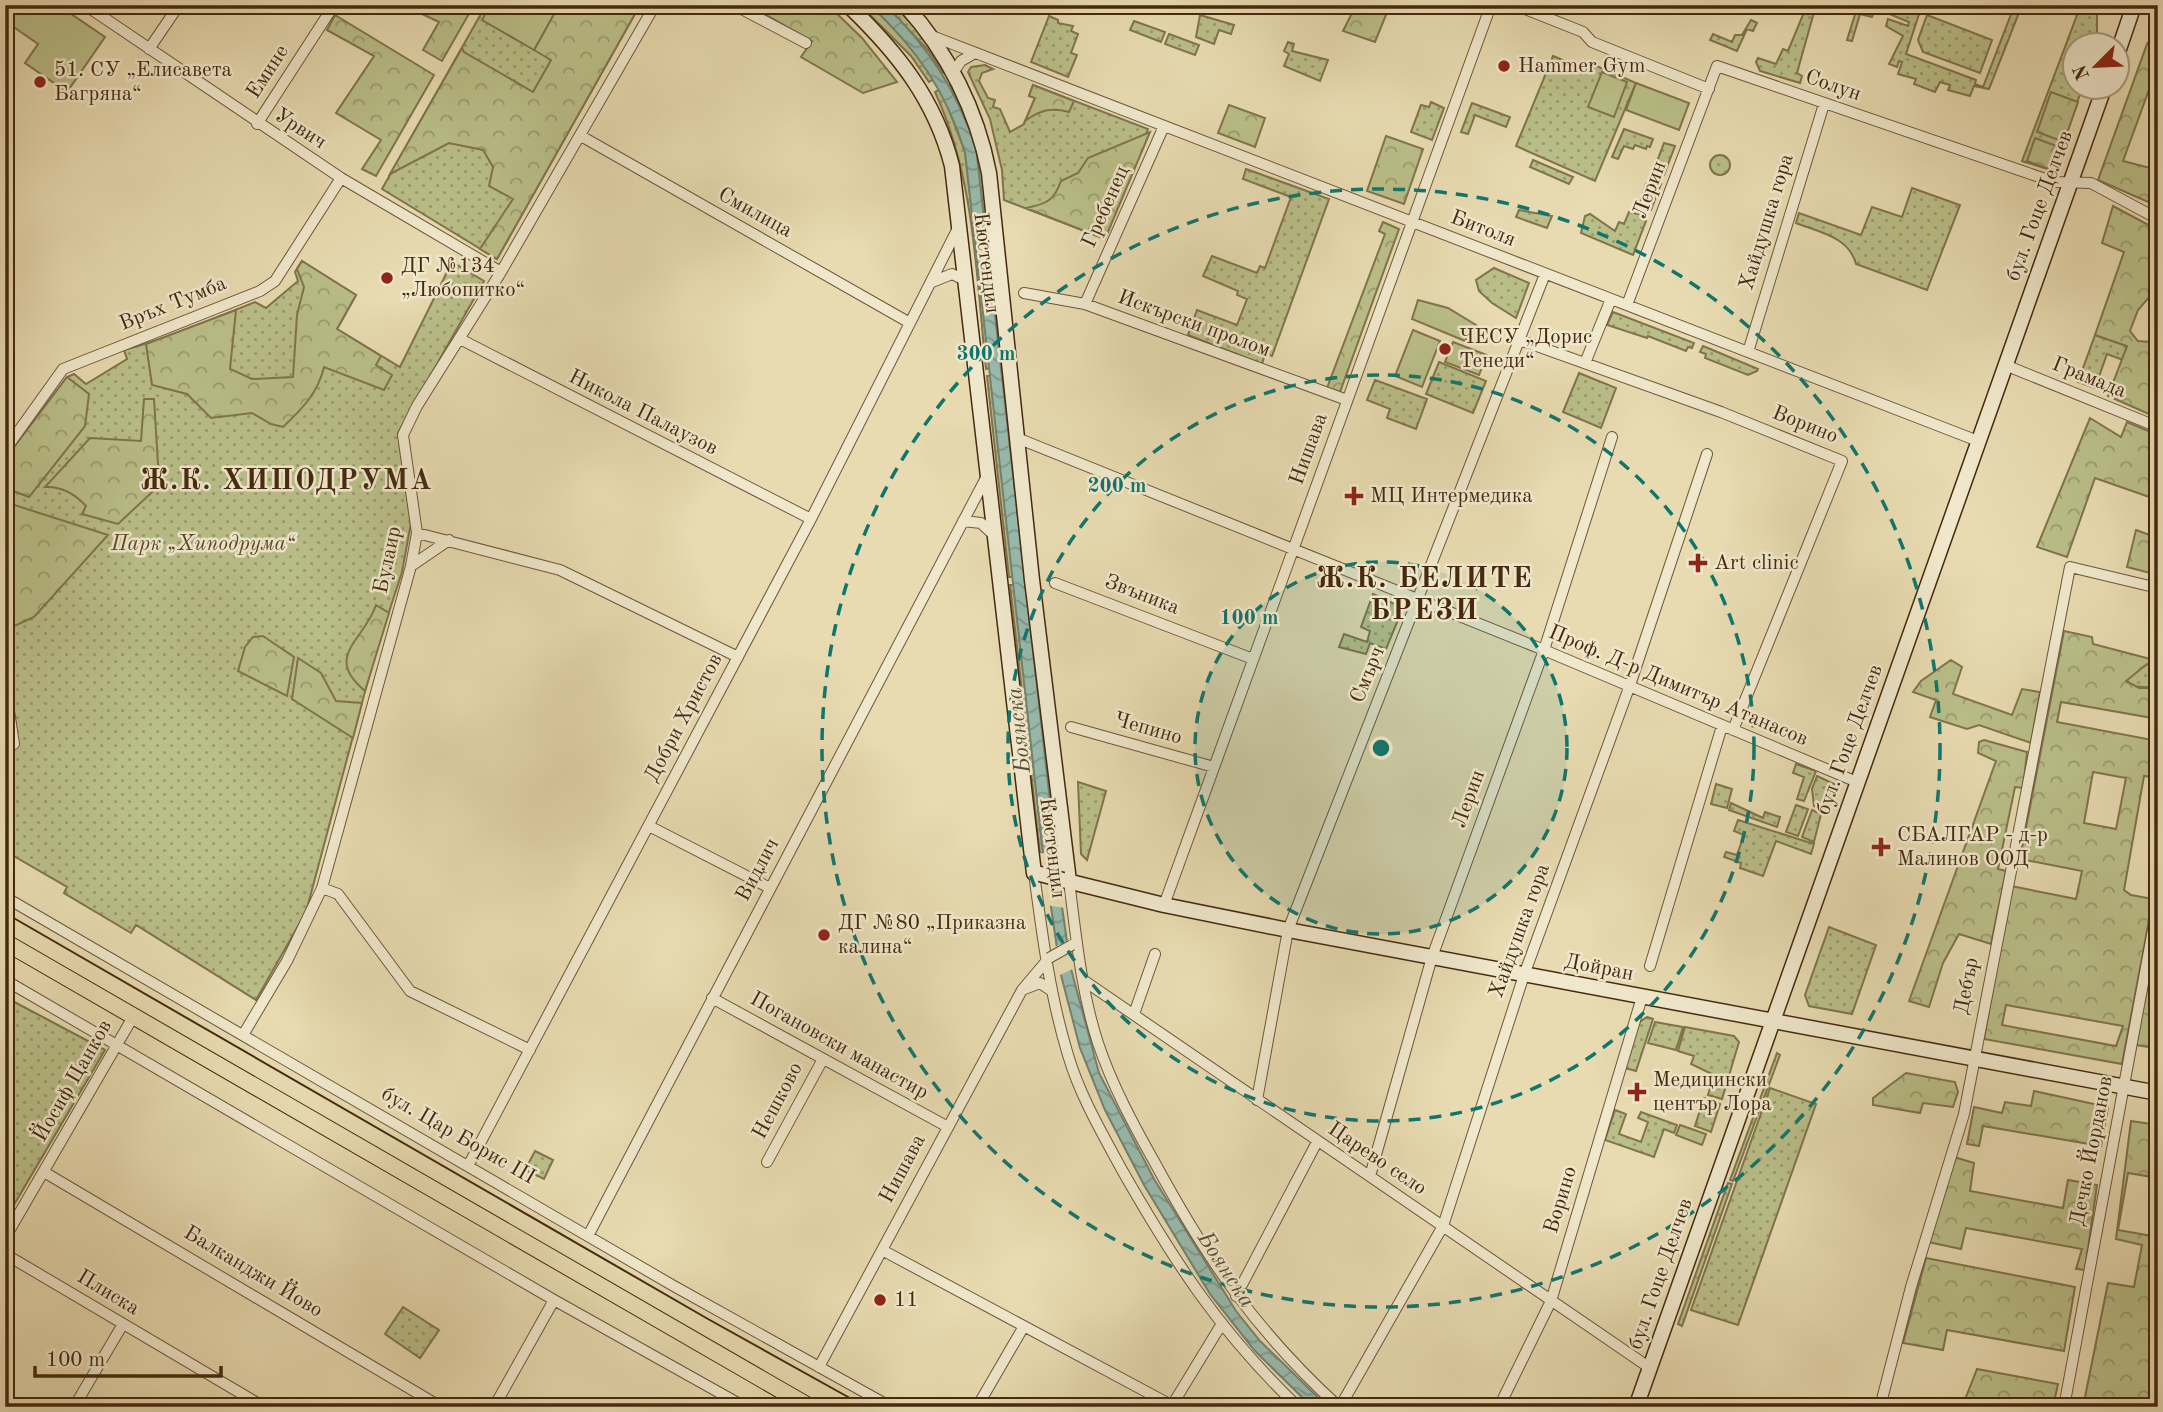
<svg xmlns="http://www.w3.org/2000/svg" width="2163" height="1412" viewBox="0 0 2163 1412" font-family="'Old Standard TT',serif">
  <style>
    .grass { fill: url(#grass-dots); stroke: #80744c; stroke-width: 2 }
    .forest { fill: url(#forest-crowns); stroke: #80744c; stroke-width: 2; fill-rule: evenodd }
    .garden { fill: #babf89; stroke: #80744c; stroke-width: 2 }
    .water { fill: url(#water-waves); stroke: #76816e; stroke-width: 2 }
    .pier { fill: #e8dbb1 }
    .lines { fill: none; stroke-linecap: round; stroke-linejoin: round }
    .street-casing { stroke: #6e5638; stroke-width: 12 }
    .secondary-casing { stroke: #45290f; stroke-width: 17 }
    .primary-casing { stroke: #45290f; stroke-width: 18 }
    .street { stroke: #f0e8cc; stroke-width: 10 }
    .secondary { stroke: #f0e8cc; stroke-width: 14 }
    .primary { stroke: #e8dbb1; stroke-width: 16 }
    .tram { stroke: #45290f; stroke-width: 2 }
    .street-bridge-casing { stroke: #6e5638; stroke-width: 12; stroke-linecap: butt }
    .secondary-bridge-casing { stroke: #45290f; stroke-width: 17; stroke-linecap: butt }
    .street-bridge { stroke: #f0e8cc; stroke-width: 10 }
    .secondary-bridge { stroke: #f0e8cc; stroke-width: 14 }
    .ring { fill: none; stroke: #0f766e; stroke-width: 3.5; stroke-dasharray: 12 9 }
    .poi-dot { fill: #8f2418; stroke: #f0e8cc; stroke-width: 2.5 }
    .labels { text-anchor: middle; dominant-baseline: central; stroke-width: 5; stroke-linejoin: round; paint-order: stroke }
    .poi-label { font-size: 21px; fill: #45290f; stroke: #f0e8cc; text-anchor: start }
    .street-label { font-size: 21px; fill: #45290f; stroke: #f0e8cc }
    .park-label { font-size: 21px; font-style: italic; fill: #5c4727; stroke: #f0e8cc }
    .water-label { font-size: 23px; font-style: italic; fill: #5a4e37; stroke: #f0e8cc }
    .district-label { font-size: 28px; font-weight: bold; letter-spacing: 2px; fill: #45290f; stroke: #f0e8cc }
    .centre { fill: #0f766e; stroke: #f0e8cc; stroke-width: 3.5 }
    .ring-label { font-size: 21px; text-anchor: middle; font-weight: bold; fill: #0f766e; stroke: #f0e8cc; stroke-width: 5; stroke-linejoin: round; paint-order: stroke }
  </style>
  <defs>
    <pattern id="grass-dots" width="8" height="8" patternUnits="userSpaceOnUse" patternTransform="scale(1.75)"><rect width="8" height="8" fill="#babf89"/><path d="M2 2h.1M6 6h.1" fill="none" stroke="#999b6e" stroke-width="1.8" stroke-linecap="round"/></pattern>
    <pattern id="forest-crowns" width="20" height="18" patternUnits="userSpaceOnUse" patternTransform="scale(1.75)"><rect width="20" height="18" fill="#babf89"/><path d="M2 6a3 3 0 1 1 6 0M12 15a3 3 0 1 1 6 0" fill="none" stroke="#999b6e"/></pattern>
    <pattern id="water-waves" width="16" height="10" patternUnits="userSpaceOnUse" patternTransform="scale(1.75)"><rect width="16" height="10" fill="#97bbae"/><path d="M0 5q4-4 8 0t8 0" fill="none" stroke="#7d988c"/></pattern>
  </defs>
  <rect width="100%" height="100%" fill="#e8dbb1"/>
  <filter id="stains"><feTurbulence type="fractalNoise" baseFrequency=".00286" numOctaves="4"/><feColorMatrix values="0 0 0 0 .2 0 0 0 0 .09 0 0 0 0 .02 0 0 0 .5 -.17"/></filter>
  <radialGradient id="worn" r=".72"><stop offset=".6" stop-color="#630" stop-opacity="0"/><stop offset="1" stop-color="#630" stop-opacity=".3"/></radialGradient>
  <path class="grass" d="M486 5H640L497 259 382 189Z
    M860 5H870L900 33 934 79 929 82 911 56Z
    M885 5H894L915 27 947 71 943 73 929 51Z
    M1807 5H1816L1797 73 1802 76 1800 83 1760 71 1756 62 1758 58 1776 64 1783 49 1788 51Z
    M1858 5H1913L1921 8 1906 54 1976 80 1975 84 1983 87 2013 9 2004 5H2022L1989 89 1974 86 1970 96 1948 90 1950 85 1940 82 1935 92 1914 84 1916 79 1898 74 1902 62 1899 61 1897 67 1889 64 1903 36 1886 26 1888 19 1908 26 1909 22 1875 8 1872 17 1860 14 1852 41 1847 40Z
    M2055 5H2097V31L2093 45 2076 46V88H2082L2054 171 2022 161 2077 15Z
    M1200 15 1234 25 1231 34 1219 30 1214 44 1196 37Z
    M1927 15 1992 40 1980 73 1923 52 1918 40Z
    M1049 16 1058 20V23L1073 26 1071 31 1078 34 1071 53 1077 55 1068 77 1031 62Z
    M1751 20 1757 23 1753 31 1747 29 1737 51 1710 40 1713 34 1732 42 1735 35H1742Z
    M1134 21 1165 32 1161 42 1130 30Z
    M1169 34 1199 45 1195 55 1165 44Z
    M1288 42 1294 44 1292 51 1328 60 1320 81 1284 66 1289 54 1284 51Z
    M1553 56 1582 68 1585 61 1636 83 1595 181 1516 146Z
    M985 65 993 69 982 73 979 81 988 98 995 100 993 107 1000 109 1010 132 1024 124 1035 98 1029 96 1033 85 1148 129 1105 239 1004 200 1002 170 990 119 968 72 971 67Z
    M953 82 979 146 1005 366 1001 367 976 148 950 84Z
    M941 89 965 152 990 368 986 369C976 274 975 179 935 92Z
    M1431 102 1444 108 1432 140 1411 132 1421 105 1429 107Z
    M1472 103 1510 117 1506 127 1475 115 1468 134 1461 132Z
    M1624 129 1653 139 1650 147 1647 146 1646 149 1635 145 1633 149 1624 146 1618 159 1612 157Z
    M1664 143 1675 146 1664 175 1653 172Z
    M1710 165a10 10 0 1 1 20 0a10 10 0 1 1-20 0Z
    M1533 160 1573 177 1569 184 1530 167Z
    M1246 169 1329 199 1272 356 1265 354 1262 364 1188 335 1197 310 1237 325 1247 299 1237 295 1238 291 1203 276 1212 256 1257 273 1260 266 1265 268 1291 197 1243 179Z
    M1654 181 1661 184 1651 210 1639 206 1646 184 1652 185Z
    M1912 188 1960 205 1927 290 1856 264C1849 237 1819 232 1796 223L1799 213 1861 235 1872 207 1902 217Z
    M1519 210 1552 216 1547 228 1516 217Z
    M1629 212 1643 215 1641 219 1646 221 1633 255 1581 233 1585 216 1590 214 1615 231 1619 222 1624 224Z
    M302 261 356 295 337 329 400 367 452 262 484 281 398 433 411 523 402 572 374 658 306 912 256 1000 136 925 131 933 64 893 67 887 5 851V459L67 377 74 374 86 384 127 359 124 350 165 338 255 302 266 308 298 281 295 272Z
    M1494 268 1529 283 1516 318 1492 303 1479 291 1476 280Z
    M1613 312 1694 343 1692 348 1688 347 1686 351 1648 336 1647 338 1607 325Z
    M2095 335 2127 346 2123 360 2107 354 2095 388 2078 382Z
    M1703 346 1758 369 1757 371 1748 375 1705 358 1706 354 1700 352Z
    M1439 362 1486 381 1473 413 1426 394Z
    M1579 373 1616 388 1601 428 1563 412Z
    M987 376H991L1013 577H1009Z
    M1375 380 1427 399 1416 429 1387 418 1390 409 1367 400Z
    M1029 583 1058 854 1055 853 1025 584Z
    M1010 585H1014L1043 853H1040Z
    M1373 594 1403 608 1386 649 1370 643 1366 654 1339 647 1344 634 1367 642 1370 631 1361 627Z
    M2147 664 2158 667V688L2129 686 2127 678Z
    M1796 764 1816 771 1804 801 1797 799 1804 777 1793 773Z
    M1817 776 1836 785 1824 810 1814 806 1812 789Z
    M1078 782 1106 791 1087 860 1081 854Z
    M1716 784 1732 789 1727 808 1711 804Z
    M1731 803 1763 818 1765 812 1780 817 1777 827 1729 810Z
    M1796 805 1808 809 1798 836 1786 832Z
    M1812 810 1821 814 1814 842 1802 837Z
    M1738 820 1814 844 1811 854 1776 841 1763 876 1740 868 1741 863 1724 857 1726 852 1737 855 1744 835 1734 831Z
    M1829 927 1876 945 1852 1014 1809 1006 1805 995Z
    M5 997 105 1050 5 1220Z
    M1647 1017 1653 1019 1636 1071 1625 1068 1638 1023Z
    M1655 1022 1683 1027 1676 1050 1648 1043Z
    M1685 1027 1734 1036 1739 1042 1722 1099 1708 1095 1714 1075 1691 1064 1694 1056 1678 1051Z
    M1777 1053 1780 1055 1733 1181 1730 1180Z
    M1770 1088 1816 1104 1738 1325 1691 1310Z
    M1704 1098 1720 1104 1711 1132 1695 1126Z
    M1615 1110 1626 1114 1619 1134 1641 1142 1648 1122 1638 1118 1641 1112 1677 1125 1674 1133 1664 1129 1654 1157 1605 1140Z
    M535 1151 553 1160 544 1179 525 1170Z
    M1728 1183 1732 1184 1682 1326 1678 1324Z
    M403 1307 439 1330 420 1358 385 1334Z"/>
  <path class="forest" d="M403 5H474L442 61 423 50 439 22Z
    M559 5H640L497 259 480 249 513 199 489 186 493 167 483 150 449 143 390 174 462 48 464 52 533 92 551 60 534 50Z
    M763 5H828L862 38 897 82 863 93 801 57 812 41 759 11Z
    M1356 5H1390L1375 42 1343 31Z
    M335 15 434 75 376 176 362 169 381 140 336 113 374 56 327 30Z
    M2158 28V65L2123 161 2158 170 2155 205 2098 180 2147 44Z
    M1033 85 1074 101 1069 112C1051 107 1040 110 1025 121L1035 98 1029 96Z
    M2051 92 2078 102 2064 142 2037 132Z
    M1229 105 1265 118 1255 147 1218 133Z
    M1150 132 1105 239 1026 208C1046 204 1054 201 1061 181L1078 173 1088 158Z
    M1386 136 1423 149 1404 204 1367 191Z
    M2035 138 2062 148 2054 171 2027 161Z
    M2113 206 2158 230V287L2138 310 2130 331 2138 341 2151 342 2158 336V418L2108 396 2127 346 2095 335 2124 252 2102 243Z
    M1383 222 1399 229 1340 392 1327 388 1385 234 1379 231Z
    M302 261 356 295 337 329 381 356 376 365 392 375 384 390 324 367C318 393 302 409 283 427L271 424 252 413 211 418 187 394 152 385 146 344 236 310 230 369 252 379 293 377 297 315 304 287 297 269Z
    M67 377 89 394 85 426 29 497 5 488V459Z
    M144 399H154L158 464 165 480 118 524 82 514 86 506C75 494 61 486 45 487L90 438 141 441Z
    M2090 418 2121 437 2127 422 2158 435V500L2095 478 2067 557 2037 547Z
    M5 502 108 535 34 617 8 629Z
    M2136 530 2158 538V575L2127 567Z
    M376 605 389 613 365 691C323 656 364 641 376 605Z
    M2064 631 2092 637 2093 644 2158 661V667L2147 664 2126 681 2139 688H2158V719L2061 702 2057 722 2158 741V778L2144 776 2124 890 2131 895 2153 899 2122 1064 1984 1039 2011 886 2076 899 2082 871 2020 859ZM2093 772 2126 778 2116 829 2084 823ZM2006 1005 2123 1026 2116 1046 2002 1025Z
    M263 636 294 657 287 696 238 671 245 647 253 637Z
    M298 658 321 673 336 701 362 703 353 738 292 699Z
    M1951 660 1962 667 1953 694 2012 715 2022 689 2040 692 2031 743 1979 725 1967 729 1930 717 1936 700 1913 692 1921 681Z
    M1984 740 2027 752 2023 788 2015 787 1998 869 2006 871 1991 944 1959 934 1943 963 1929 1007 1909 1001 1996 761 1978 753 1979 742Z
    M2158 934V984L2153 1013 2158 1015 2156 1048 2135 1045Z
    M1906 1073 1955 1082 1958 1092 1953 1107 1923 1103 1920 1113 1873 1105V1098Z
    M2034 1091 2108 1107 2101 1146 1983 1126 1979 1146 1967 1144 1974 1107 2002 1113 2005 1102 2031 1106Z
    M2131 1121 2158 1125V1178L2128 1173 2118 1230 2158 1237V1407H2083L2108 1283 2134 1287 2142 1245 2116 1239Z
    M1954 1157 1974 1163 1970 1191 2063 1208 2068 1180 2097 1185 2085 1270 2076 1269 2082 1249 1966 1228 1961 1249 1928 1242Z
    M1926 1258 2075 1287 2064 1351 1947 1330 1943 1350 1903 1343Z
    M1977 1369 2058 1384 2053 1407H1953L1966 1397Z"/>
  <path class="garden" d="M5 5H58L105 37 67 92 25 63 38 44 5 21Z
    M490 5H559L534 50 482 20Z
    M1602 72 1627 82 1614 117 1588 107Z
    M1636 83 1689 103 1679 130 1626 110Z
    M1418 300 1448 308 1476 325 1465 341 1412 319Z
    M1413 330 1440 341 1422 387 1395 376Z
    M1453 342 1487 355 1479 375 1445 362Z
    M1680 1125 1706 1134 1702 1145 1676 1135Z"/>
  <path class="water" d="M870 5H885C929 47 957 91 976 148L1062 907 1071 969 1099 1073 1154 1179 1236 1311 1260 1341 1328 1407H1312L1255 1351 1210 1294 1144 1185 1105 1110 1080 1048 1061 975 1043 853 965 152C946 91 916 48 870 5Z"/>
  <path class="pier" d="M1039 853 1059 854 1065 908 1046 905Z
    M1070 939 1075 968 1058 976 1053 948Z"/>
  <g class="lines">
    <defs>
      <path id="street" d="M85 5 341 178 501 272
        M734 5 806 43
        M1515 5 1583 32 1592 42 1709 89
        M932 36 1978 441
        M149 49 179 5
        M953 73 961 61 975 53
        M257 124 334 5
        M581 136 910 323
        M932 282 952 274 967 281
        M1024 293 1085 304 1347 400
        M1085 304 1164 126
        M1627 305 1717 66 2054 182 2091 183 2158 219
        M460 339 811 519
        M1520 340 1721 412 1842 461 1733 730
        M1748 352 1824 104
        M1585 363 1611 299
        M2005 365 2158 427
        M1017 438 1544 650 1857 782
        M5 450 63 369 260 291 275 281 341 178
        M963 521 981 523 995 536
        M417 533 560 570 738 657
        M411 566 449 540
        M1055 583 1253 659
        M5 685 14 744
        M1071 727 1214 767
        M649 826 770 888
        M1034 873C1042 934 1050 996 1068 1055 1080 1096 1102 1133 1122 1170 1175 1263 1220 1332 1298 1407
        M1069 881C1076 935 1081 991 1098 1043 1112 1085 1133 1124 1155 1163 1208 1261 1256 1331 1339 1407
        M322 888 338 894 410 991 530 1050
        M5 897 672 1285 891 1407
        M1164 905 1491 5
        M1650 966 1722 726
        M5 980 554 1300 745 1407
        M1083 980 1650 1368
        M1022 990 1040 983 1052 991
        M712 998 948 1127
        M1134 1014 1155 954
        M243 1035 287 961 322 888 411 566 417 533 403 435 417 406 501 272 655 5
        M1257 1100 1288 930 1545 274
        M767 1162 823 1059
        M468 1166 811 519 958 228
        M44 1172 441 1407
        M1370 1176 1432 957 1544 650 1612 437
        M588 1236 988 474
        M5 1238 133 1017
        M882 1250 1171 1405
        M5 1254 264 1407
        M1236 1296 1317 1142
        M819 1367 1022 990 1049 958
        M74 1407 123 1324
        M494 1407 554 1300
        M977 1407 1024 1326
        M1171 1407 1221 1325
        M1340 1407 1443 1226 1524 975 1630 685 1707 454
        M1499 1407 1551 1301 1642 997
        M1880 1407 1911 1287 1964 1114 2070 567 2158 588
        M2064 1407 2158 903"/>
      <path id="secondary" d="M848 5C897 52 935 99 952 166L1032 857 1034 873 1040 874
        M905 5C948 52 977 111 989 173L1032 580 1069 881
        M2118 52 2134 5
        M1063 880 1164 905 1288 930 2158 1093
        M1636 1407 2104 88"/>
      <path id="primary" d="M5 942 810 1407"/>
    </defs>
    <use href="#street" class="street-casing"/>
    <use href="#secondary" class="secondary-casing"/>
    <use href="#primary" class="primary-casing"/>
    <use href="#street" class="street"/>
    <use href="#secondary" class="secondary"/>
    <use href="#primary" class="primary"/>
    <path class="tram" d="M5 913 708 1319 866 1407"/>
    <defs>
      <path id="street-bridge" d="M1049 958 1072 945"/>
      <path id="secondary-bridge" d="M1040 874 1063 880"/>
    </defs>
    <use href="#street-bridge" class="street-bridge-casing"/>
    <use href="#secondary-bridge" class="secondary-bridge-casing"/>
    <use href="#street-bridge" class="street-bridge"/>
    <use href="#secondary-bridge" class="secondary-bridge"/>
  </g>
  <circle cx="1381" cy="748" r="186" fill="#0f766e" fill-opacity=".12"/>
  <g class="ring">
    <circle cx="1381" cy="748" r="186"/>
    <circle cx="1381" cy="748" r="373"/>
    <circle cx="1381" cy="748" r="559"/>
  </g>
  <g class="poi-dot">
    <circle cx="1504" cy="66" r="7"/>
    <circle cx="40" cy="82" r="7"/>
    <circle cx="387" cy="278" r="7"/>
    <circle cx="1445" cy="349" r="7"/>
    <path d="M1350.5 485.5h7v7h7v7h-7v7h-7v-7h-7v-7h7z"/>
    <path d="M1694.5 552.5h7v7h7v7h-7v7h-7v-7h-7v-7h7z"/>
    <path d="M1877.5 836.5h7v7h7v7h-7v7h-7v-7h-7v-7h7z"/>
    <circle cx="824" cy="935" r="7"/>
    <path d="M1633.5 1081.5h7v7h7v7h-7v7h-7v-7h-7v-7h7z"/>
    <circle cx="880" cy="1300" r="7"/>
  </g>
  <g class="labels">
    <g class="poi-label">
      <text x="1518" y="66">Hammer Gym</text>
      <text x="54" y="70">51. СУ „Елисавета<tspan x="54" dy="24">Багряна“</tspan></text>
      <text x="401" y="266">ДГ №134<tspan x="401" dy="24">„Любопитко“</tspan></text>
      <text x="1459" y="337">ЧЕСУ „Дорис<tspan x="1459" dy="24">Тенеди“</tspan></text>
      <text x="1370" y="496">МЦ Интермедика</text>
      <text x="1714" y="563">Art clinic</text>
      <text x="1897" y="835">СБАЛГАР - д-р<tspan x="1897" dy="24">Малинов ООД</tspan></text>
      <text x="838" y="923">ДГ №80 „Приказна<tspan x="838" dy="24">калина“</tspan></text>
      <text x="1653" y="1080">Медицински<tspan x="1653" dy="24">център Лора</tspan></text>
      <text x="894" y="1300">11</text>
    </g>
    <g class="street-label">
      <text transform="translate(268 72) rotate(-57)">Емине</text>
      <text transform="translate(1833 86) rotate(19)">Солун</text>
      <text transform="translate(300 129) rotate(33)">Урвич</text>
      <text transform="translate(1650 190) rotate(-69)">Лерин</text>
      <text transform="translate(2040 206) rotate(-70)">бул. Гоце Делчев</text>
      <text transform="translate(1106 207) rotate(-66)">Гребенец</text>
      <text transform="translate(755 213) rotate(29)">Смилица</text>
      <text transform="translate(1767 222) rotate(-73)">Хайдушка гора</text>
      <text transform="translate(1483 229) rotate(21)">Битоля</text>
      <text transform="translate(986 263) rotate(83)">Кюстендил</text>
      <text transform="translate(173 304) rotate(-22)">Връх Тумба</text>
      <text transform="translate(1194 324) rotate(20)">Искърски пролом</text>
      <text transform="translate(2089 378) rotate(22)">Грамада</text>
      <text transform="translate(643 413) rotate(27)">Никола Палаузов</text>
      <text transform="translate(1805 425) rotate(22)">Ворино</text>
      <text transform="translate(1309 449) rotate(-70)">Нишава</text>
      <text transform="translate(388 560) rotate(-78)">Булаир</text>
      <text transform="translate(1142 595) rotate(21)">Звъника</text>
      <text transform="translate(1368 675) rotate(-68)">Смърч</text>
      <text transform="translate(1678 686) rotate(23)">Проф. Д-р Димитър Атанасов</text>
      <text transform="translate(684 718) rotate(-62)">Добри Христов</text>
      <text transform="translate(1148 729) rotate(16)">Чепино</text>
      <text transform="translate(1850 740) rotate(-70)">бул. Гоце Делчев</text>
      <text transform="translate(1469 799) rotate(-70)">Лерин</text>
      <text transform="translate(1052 848) rotate(83)">Кюстендил</text>
      <text transform="translate(758 870) rotate(-62)">Видлич</text>
      <text transform="translate(1520 931) rotate(-70)">Хайдушка гора</text>
      <text transform="translate(1599 968) rotate(11)">Дойран</text>
      <text transform="translate(1967 986) rotate(-79)">Дебър</text>
      <text transform="translate(839 1046) rotate(29)">Погановски манастир</text>
      <text transform="translate(73 1081) rotate(-60)">Йосиф Цанков</text>
      <text transform="translate(778 1101) rotate(-62)">Нешково</text>
      <text transform="translate(458 1136) rotate(30)">бул. Цар Борис III</text>
      <text transform="translate(2092 1151) rotate(-79)">Дечко Йорданов</text>
      <text transform="translate(1377 1159) rotate(34)">Царево село</text>
      <text transform="translate(903 1169) rotate(-62)">Нишава</text>
      <text transform="translate(1561 1200) rotate(-73)">Ворино</text>
      <text transform="translate(253 1272) rotate(31)">Балканджи Йово</text>
      <text transform="translate(1661 1274) rotate(-71)">бул. Гоце Делчев</text>
      <text transform="translate(108 1293) rotate(31)">Плиска</text>
    </g>
    <g class="park-label">
      <text x="203" y="544">Парк „Хиподрума“</text>
    </g>
    <g class="water-label">
      <text transform="translate(1019 730) rotate(-96)">Боянска</text>
      <text transform="translate(1226 1270) rotate(57)">Боянска</text>
    </g>
    <g class="district-label">
      <text x="287" y="482">Ж.К. ХИПОДРУМА</text>
      <text x="1425" y="580">Ж.К. БЕЛИТЕ<tspan x="1425" dy="32">БРЕЗИ</tspan></text>
    </g>
  </g>
  <circle cx="1381" cy="748" r="10" class="centre"/>
  <g class="ring-label">
    <text x="986" y="360">300 m</text>
    <text x="1117" y="492">200 m</text>
    <text x="1249" y="624">100 m</text>
  </g>
  <rect width="2163" height="1412" fill="none" stroke="#e8dbb1" stroke-width="28"/>
  <rect x="7" y="7" width="2149" height="1398" fill="none" stroke="#45290f" stroke-width="3.5"/>
  <rect x="14" y="14" width="2135" height="1384" fill="none" stroke="#45290f" stroke-width="2"/>
  <g transform="translate(2096 66) rotate(246)"><circle r="33" fill="#f0e8cc" stroke="#ac9c80" stroke-width="2"/>
  <path d="M0-5L12 26L0 18L-12 26Z" fill="#8f2418"/>
  <text y="-10" font-size="19" font-weight="bold" text-anchor="middle" fill="#45290f">N</text>
  </g>
  <path d="M35 1366v10h186v-10" fill="none" stroke="#45290f" stroke-width="3.5"/>
  <text x="46" y="1366" font-size="21" fill="#45290f" stroke="#f0e8cc" stroke-width="5" paint-order="stroke">100 m</text>
  <rect width="100%" height="100%" filter="url(#stains)"/>
  <rect width="100%" height="100%" fill="url(#worn)"/>
</svg>
